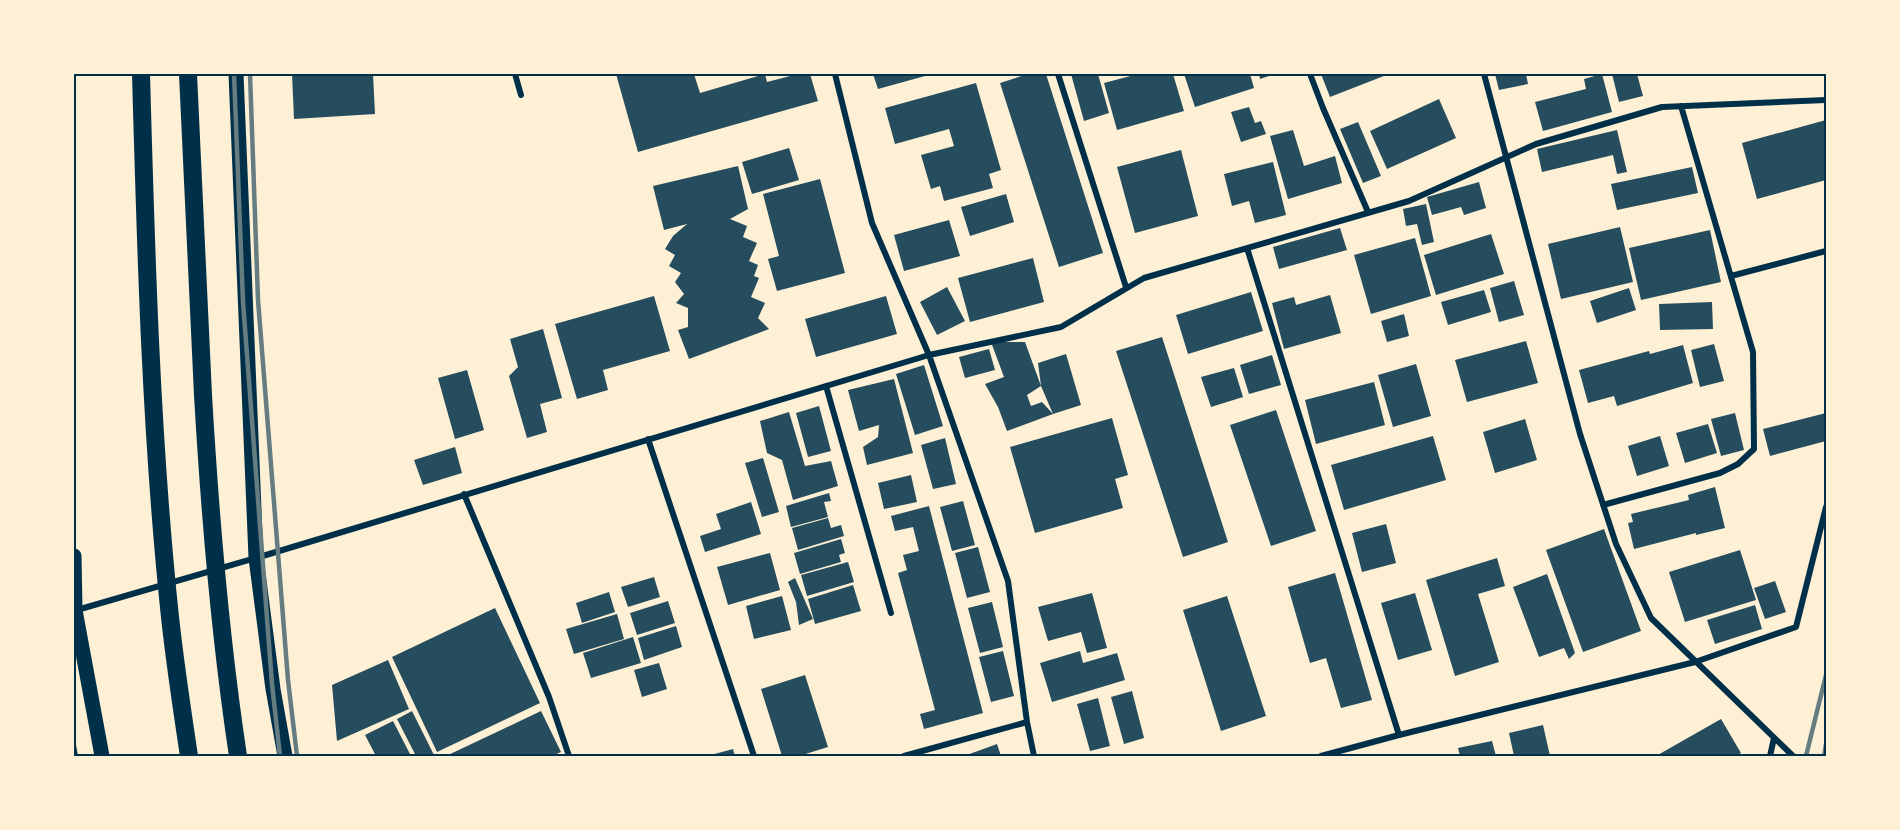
<svg xmlns="http://www.w3.org/2000/svg" width="1900" height="830" viewBox="0 0 1900 830" font-family="Spectral,serif">
  <style>
    .building { fill: #264d5e }
    .lines { fill: none; stroke-linecap: round; stroke-linejoin: round }
    .path { stroke: #003049; stroke-width: 4 }
    .minor { stroke: #003049; stroke-width: 6 }
    .primary { stroke: #003049; stroke-width: 15 }
    .motorway { stroke: #003049; stroke-width: 18 }
    .rail { stroke: #657d81; stroke-width: 4.5 }
    .neatline { fill: none; stroke: #003049; stroke-width: 2 }
  </style>
  <rect width="100%" height="100%" fill="#fdf0d5"/>
  <path class="building" d="M292 74H373L375 114 294 119Z
    M616 74H694L700 93 765 74 767 82 798 74H810L818 101 638 152Z
    M873 74H925V76L878 89Z
    M1028 74H1046L1103 253 1059 267 1000 83Z
    M1071 74H1098L1109 113 1084 121Z
    M1138 74H1173L1184 111 1117 130 1104 83Z
    M1184 74H1250L1254 88 1195 107Z
    M1259 74H1275L1260 79Z
    M1321 74H1389L1330 97Z
    M1495 74H1526L1528 84 1499 90Z
    M1602 74 1612 112 1543 131 1535 102 1586 89 1584 79Z
    M1612 74H1637L1643 96 1619 102Z
    M976 83 1001 170 989 174 993 188 944 201 940 186 931 189 921 155 954 146 949 129 895 144 885 108Z
    M1439 99 1456 138 1387 169 1370 131Z
    M1249 107 1255 123 1261 121 1266 134 1241 142 1231 112Z
    M1826 120V180L1757 199 1742 143Z
    M1358 122 1381 176 1363 183 1340 129Z
    M1293 130 1304 166 1335 156 1342 183 1288 199 1270 136Z
    M1617 130 1627 172 1617 174 1613 155 1542 172 1537 149Z
    M789 148 799 180 752 194 742 162Z
    M1181 150 1198 216 1135 233 1117 167Z
    M1273 162 1286 215 1255 223 1249 201 1232 206 1224 174Z
    M738 166 748 209 730 219 747 226 743 237 757 243 749 261 758 265 754 276 759 278 751 297 765 303 758 318 769 329 689 359 678 330 688 327V308L676 303 684 294 675 282 681 273 669 266 675 255 665 249 673 236 687 224 664 230 653 186Z
    M1692 167 1698 193 1617 210 1611 184Z
    M820 179 845 273 777 291 768 259 779 256 763 194Z
    M1479 182 1486 208 1464 215 1461 207 1432 215 1427 197Z
    M1006 194 1014 222 970 236 961 207Z
    M1426 204 1434 242 1422 245 1417 224 1406 226 1403 209Z
    M949 220 960 256 904 271 894 235Z
    M1620 227 1633 282 1561 299 1548 244Z
    M1340 228 1347 250 1279 269 1273 247Z
    M1710 230 1721 282 1641 300 1629 248Z
    M1491 234 1504 274 1436 295 1424 255Z
    M1415 238 1431 296 1371 314 1354 255Z
    M1033 258 1044 302 970 322 958 278Z
    M1514 281 1524 315 1499 322 1490 288Z
    M947 287 965 321 937 335 920 302Z
    M1629 288 1636 310 1597 323 1590 301Z
    M1484 290 1491 312 1448 325 1441 302Z
    M1251 292 1263 331 1188 354 1176 315Z
    M1330 295 1341 333 1284 349 1272 303 1294 297 1296 305Z
    M654 296 670 351 603 370 608 390 577 399 555 324Z
    M886 296 897 334 816 357 805 319Z
    M1712 302 1713 329 1660 330 1659 304Z
    M1404 314 1409 336 1387 342 1381 321Z
    M543 329 562 398 540 404 547 432 527 438 509 376 518 367 510 339Z
    M1162 337 1228 542 1183 557 1116 351Z
    M1526 341 1538 383 1467 402 1455 360Z
    M991 342H1025L1041 386 1027 395 1031 406 1042 402 1053 414 1007 431 998 407 985 384 1004 377Z
    M1714 344 1724 381 1700 387 1691 350Z
    M1683 345 1693 383 1617 406 1614 396 1588 403 1579 370 1649 351 1650 354Z
    M989 349 995 370 965 378 959 357Z
    M1066 354 1081 405 1053 414 1041 386 1038 363Z
    M1272 355 1281 385 1249 394 1240 365Z
    M1416 364 1431 416 1393 427 1378 375Z
    M924 365 943 426 915 435 896 374Z
    M1234 368 1243 397 1211 407 1201 377Z
    M467 370 484 430 455 439 438 378Z
    M894 379 913 453 867 465 863 447 878 437 879 425 859 431 848 390Z
    M1374 382 1385 425 1316 444 1305 400Z
    M819 406 831 451 808 457 796 413Z
    M1276 410 1316 531 1271 546 1230 425Z
    M789 412 805 466 831 461 838 486 793 500 782 460 767 453 760 421Z
    M1735 413 1744 450 1721 456 1711 419Z
    M1826 413V441L1770 456 1763 429Z
    M1112 418 1128 475 1115 479 1123 508 1035 533 1010 447Z
    M1525 419 1537 460 1495 473 1483 432Z
    M1708 424 1717 453 1685 463 1676 433Z
    M1433 436 1446 480 1344 510 1331 465Z
    M1660 436 1669 466 1637 476 1628 446Z
    M945 438 956 484 933 489 921 445Z
    M455 447 462 473 423 485 414 460Z
    M763 458 779 512 762 517 745 463Z
    M911 475 917 502 884 509 878 483Z
    M1715 487 1725 528 1696 535V533L1634 549 1628 523 1633 522 1631 514 1689 500 1688 495Z
    M829 493 831 501 824 502 828 517 791 527 786 506Z
    M963 501 975 545 952 551 940 507Z
    M751 502 761 534 705 552 700 536 721 529 716 514Z
    M929 506 983 713 924 729 920 714 935 710 898 573 907 570 903 555 919 551 913 527 895 531 891 516Z
    M828 518 831 528 841 525 844 536 798 550 792 528Z
    M1386 524 1396 563 1362 572 1352 533Z
    M1604 529 1641 631 1583 652 1546 550Z
    M841 539 845 553 839 555 841 562 800 574 794 553Z
    M978 547 990 592 967 598 955 553Z
    M1740 550 1756 600 1685 622 1669 572Z
    M770 553 780 590 728 605 717 567Z
    M1497 558 1505 586 1478 594 1499 662 1455 676 1426 580Z
    M848 562 854 582 807 596 801 575Z
    M1335 573 1372 700 1341 708 1326 658 1310 663 1288 587Z
    M1547 574 1575 653 1569 659 1564 648 1539 657 1513 587Z
    M654 577 660 597 628 607 621 587Z
    M795 578 813 619 799 625 796 602 788 582Z
    M1775 581 1786 612 1765 619 1754 588Z
    M853 585 861 611 815 624 808 599Z
    M609 592 615 612 582 623 576 603Z
    M1092 593 1107 648 1087 653 1081 632 1048 641 1038 607Z
    M1415 593 1432 650 1398 660 1381 603Z
    M782 596 791 630 754 639 746 606Z
    M1227 596 1266 716 1221 731 1183 610Z
    M668 601 675 623 637 635 630 613Z
    M992 602 1003 647 980 653 968 608Z
    M1755 605 1762 629 1715 644 1707 620Z
    M495 608 540 703 437 752 392 657Z
    M617 614 624 639 574 654 566 629Z
    M676 626 682 647 644 660 638 638Z
    M633 637 641 663 591 678 583 653Z
    M1003 651 1014 696 991 702 979 657Z
    M1080 651 1083 663 1117 653 1125 680 1052 702 1040 663Z
    M388 660 409 709 337 741 332 685Z
    M659 663 667 689 642 697 634 670Z
    M805 675 828 747 799 756H782L761 689Z
    M1132 691 1144 738 1124 744 1111 697Z
    M1098 698 1110 746 1090 751 1077 704Z
    M412 711 434 755 431 756H416L397 719Z
    M541 711 561 752 552 756H446Z
    M1721 719 1741 753 1735 756H1656Z
    M393 721 411 756H376L365 735Z
    M1543 725 1550 756H1514L1509 733Z
    M1492 741 1496 756H1460L1458 748Z
    M997 744 1001 756H964Z
    M733 749 735 756H707Z"/>
  <g class="lines">
    <path class="path" d="M74 745 76 756"/>
    <path class="minor" d="M515 74 521 95
      M835 74 872 223 929 355 1008 581 1027 722 1034 756
      M1058 74 1126 287
      M1310 74 1323 108 1368 212
      M1484 74 1580 434 1616 544 1651 618 1793 756
      M1247 248 1399 735
      M1731 276 1826 251
      M826 386 891 613
      M648 439 754 756
      M464 494 549 697 569 756
      M1603 505 1720 473 1738 464 1754 449 1753 352 1681 106
      M77 610 256 558 929 355 1061 327 1144 278 1409 201 1536 144 1662 107 1826 100
      M904 756 1027 722
      M1321 756 1399 735 1695 662 1796 627 1826 507
      M1770 756 1774 738"/>
    <path class="primary" d="M236 74 256 558 273 689 285 756
      M74 556 75 610 102 756"/>
    <path class="motorway" d="M141 74C146 255 151 437 170 617 175 664 182 710 189 756
      M188 74C192 181 197 288 203 395 210 516 220 637 238 756"/>
    <path class="rail" d="M234 74 243 302 272 684 280 756
      M250 74 258 300 288 680 297 756
      M1806 756 1826 675
      M1824 756 1826 744"/>
  </g>
  <rect width="1900" height="830" fill="none" stroke="#fdf0d5" stroke-width="150"/>
  <rect x="75" y="75" width="1750" height="680" class="neatline"/>
</svg>
